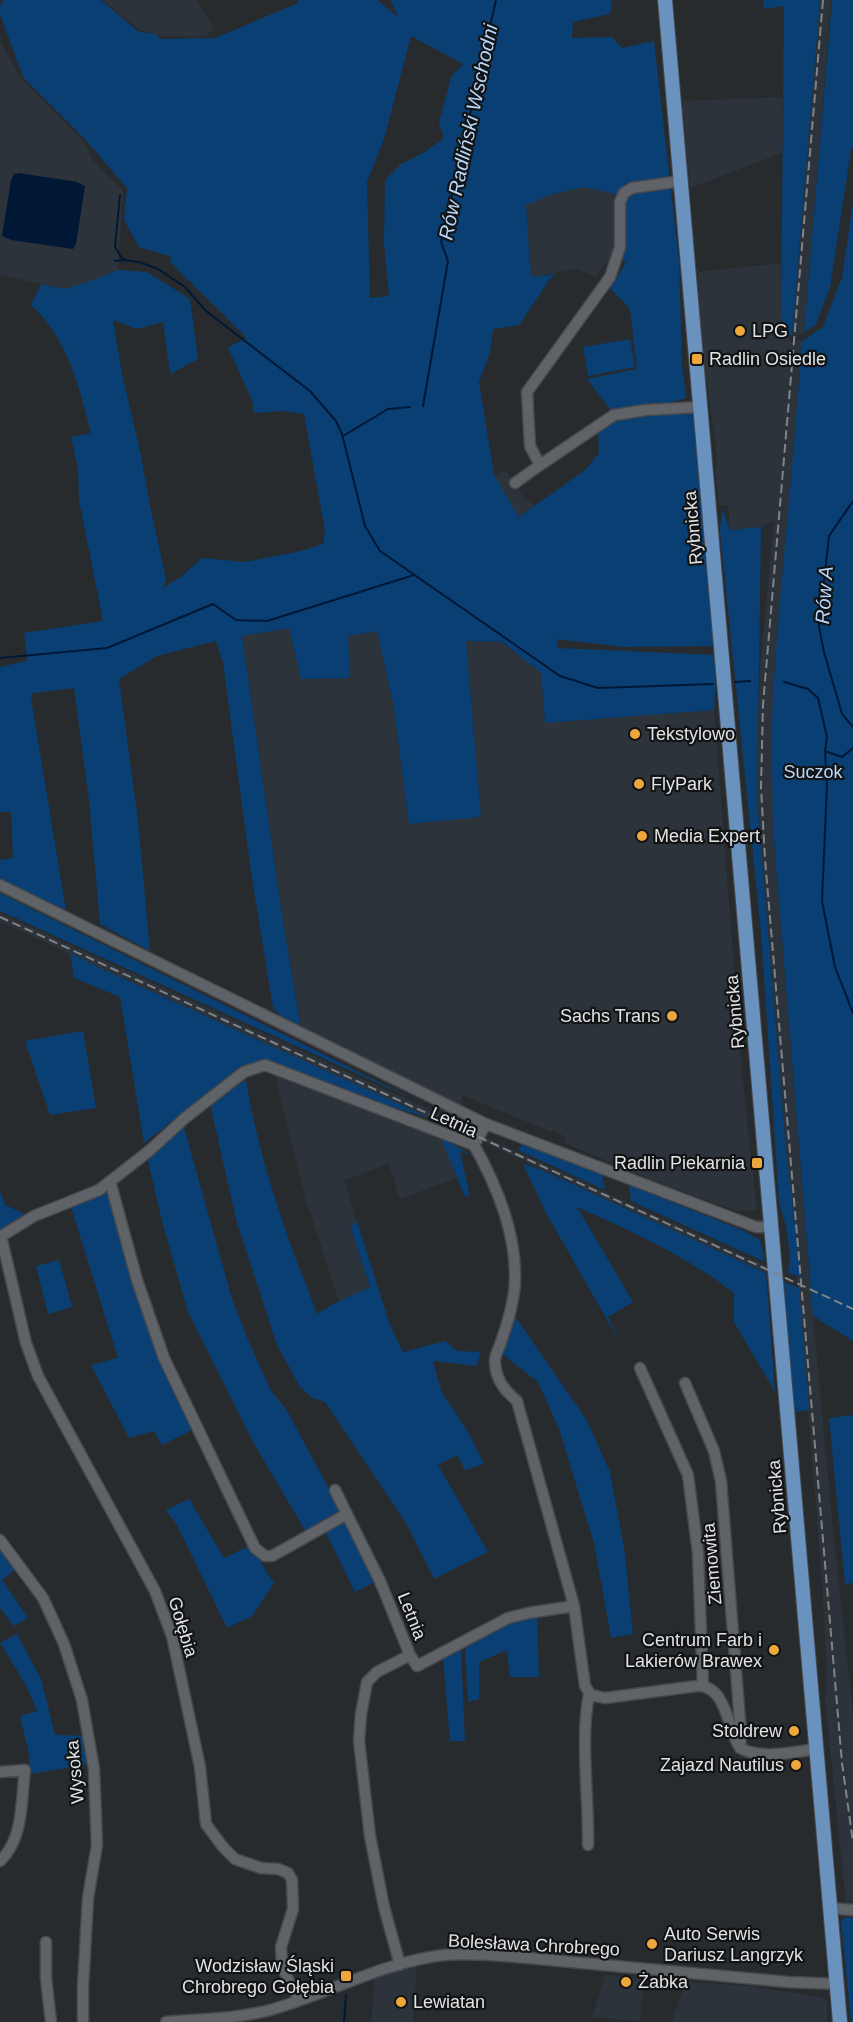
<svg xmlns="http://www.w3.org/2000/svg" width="853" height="2022" viewBox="0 0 853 2022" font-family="Arial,sans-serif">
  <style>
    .built { fill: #2c333b }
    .green { fill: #093f73; fill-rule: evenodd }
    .water { fill: #001836 }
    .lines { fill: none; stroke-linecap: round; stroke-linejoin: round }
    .stream { stroke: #001836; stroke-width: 2 }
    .minor-casing { stroke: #47494c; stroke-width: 13 }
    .major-casing { stroke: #47494c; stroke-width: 16 }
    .minor { stroke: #5f6266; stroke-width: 10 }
    .major { stroke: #6a92bf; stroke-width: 14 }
    .rail { stroke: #818486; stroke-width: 2; stroke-dasharray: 9 4.5; stroke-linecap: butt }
    .poi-dot { fill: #eea73d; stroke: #121315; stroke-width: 2 }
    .labels { text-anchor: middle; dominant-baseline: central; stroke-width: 4.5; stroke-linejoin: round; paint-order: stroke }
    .poi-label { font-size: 18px; fill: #e0e2e4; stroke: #121315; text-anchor: start }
    .street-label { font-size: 18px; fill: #e0e2e4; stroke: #121315 }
    .park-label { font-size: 18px; fill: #b9d7f9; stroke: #121315 }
    .water-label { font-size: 20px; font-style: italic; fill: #b7d5f7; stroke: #121315 }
  </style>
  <rect width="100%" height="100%" fill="#282b2e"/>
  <path class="built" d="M103 0H196L214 28 206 36 164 37 140 30Z
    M820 0H831L808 289 804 333 792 336Z
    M0 37 2 45 19 76 83 141 93 161 123 190 117 285 65 289 0 275Z
    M782 97V153L690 188 682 101Z
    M584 187 616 194V245L613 254 596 276 576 269 531 277 526 205 553 194Z
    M781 263V324L783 335H788L791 342 801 339 797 417 774 693 773 829 813 1316 832 1520 853 1714V1917L846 1904 825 1699 827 1675 822 1578 757 799 760 667 774 521 761 527 730 530 728 505 719 506 715 469 717 461 715 438 700 336 698 272Z
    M505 470 524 498 535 505 518 518 494 475Z
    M289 628 301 679 350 678 348 636 377 630 393 702 409 824 481 817 466 641 501 642 541 673 545 723 714 710 743 1084 757 1210 737 1211 667 1186 659 1181 657 1182 564 1143 566 1137 554 1131 552 1132 462 1095 461 1105 348 1054 301 1030 282 915 242 636Z
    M0 913 334 1066 478 1132 474 1137 432 1119 100 968 0 921Z
    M274 1071 441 1138 458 1178 399 1199 389 1164 344 1180 357 1222 350 1227 370 1287 339 1301 306 1200Z
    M483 1136 769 1267 766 1273 481 1141Z
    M417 1965 413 2022H371L375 1978Z
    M605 1975 644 1979 640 2021 592 2017Z
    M685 1982 754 1986 758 1988 821 1997 827 2002V2022H672Z"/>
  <path class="green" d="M4 0H101L139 32 156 34 160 39 215 38 298 3V0H377L398 17 391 0H612L610 14 573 22 572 38 612 37 622 48 654 41 679 261 682 365 686 398 663 404 694 414 716 646 624 647 557 639V648L717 655 714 710 545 723 541 673 502 642 466 641 481 817 409 824 393 702 377 631 348 636 350 678 301 679 289 628 242 636 282 915 301 1030 286 1021 273 1008 251 872 223 663 216 641 157 656 119 679 138 821 150 951 100 924 89 801 74 688 33 693 31 698 66 911 0 880V860L13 858 11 812H0V667L27 661 24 633 103 621 79 501 78 468 71 437 91 433C79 386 68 339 31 305L41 284 65 289 94 280 118 270 147 272 190 299 198 359 170 374 163 322 137 329 113 320 122 374 141 456 150 506 166 579 163 588 182 576 202 558 245 562 301 551 323 544 325 531 304 414 284 411 253 413V403L228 347 247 338 169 261 172 257 139 247 124 220 127 188 85 139 23 77 0 14V6ZM411 36 463 64 451 77 439 123 444 138 423 153 401 164 385 180 384 243 389 296 370 298 367 182 384 139ZM584 187 616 194V245L613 254 626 263 610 288 630 309 637 369 587 379 610 409 614 422 598 433 599 453 585 470 519 517 494 475 479 382 490 352 493 329 519 325 550 279 556 274 531 277 526 205 553 194Z
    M763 0H820L792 336 783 335 781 324 784 6 764 9Z
    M832 0H853V148L851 150 830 287 816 324 804 333Z
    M853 203V1341L813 1316 773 829C773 794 771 759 772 724 777 596 795 469 801 342L823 327 842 277Z
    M630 339 635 367 588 376 583 347Z
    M722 508 730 530 761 527 757 799 786 1150 801 1277 788 1273C792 1248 786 1225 779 1201L761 932 720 531Z
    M0 893 417 1101 0 911Z
    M70 953 100 968 432 1119 251 1064 207 1094 144 1143 120 997 74 978Z
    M83 1031 96 1108 50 1115 25 1041Z
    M246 1080C255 1138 274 1198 294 1254 301 1274 310 1293 317 1314L333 1304 370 1287 350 1226 357 1222 390 1325 403 1352 445 1341 457 1351 481 1352 477 1366 433 1361 441 1391 468 1432 484 1464 465 1470 457 1455 438 1465 488 1552 434 1579 406 1523 325 1402 312 1398 300 1387 277 1345 237 1223 211 1109V1103Z
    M183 1124 232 1299 248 1340 271 1391 286 1409 342 1513 306 1532 253 1442 188 1312 163 1225 147 1157Z
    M441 1138 472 1155 460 1151 470 1197 464 1195Z
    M524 1143 602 1173 605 1190 518 1150Z
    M523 1164 542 1170 766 1273 775 1392 734 1322V1293C686 1256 631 1231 577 1207L633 1302 608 1317 622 1346 545 1211Z
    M629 1185 742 1230 760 1240 765 1262 631 1201Z
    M108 1188 194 1429 162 1445 154 1431 129 1438 91 1365 118 1358 71 1207 89 1200Z
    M0 1191 5 1205 25 1214 0 1231Z
    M59 1260 72 1307 48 1314 36 1266Z
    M784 1282 799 1288 809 1410 795 1412 786 1329Z
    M514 1315 586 1419 610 1472 625 1554 633 1634 611 1638 594 1543 559 1429 538 1382 501 1353Z
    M853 1415V1583L845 1584 829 1418Z
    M189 1499 224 1558 251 1545 266 1559 260 1562 274 1583 252 1616 227 1628 177 1525 166 1510Z
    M341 1521 347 1523 377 1581 355 1592 325 1531Z
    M0 1545 17 1568 2 1580 28 1618 14 1626 0 1608Z
    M537 1615 539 1677H510L507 1650 479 1662V1699L468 1702 465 1646 514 1620Z
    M17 1634 41 1679 55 1735 93 1736 96 1760 84 1765 29 1774V1754L20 1716 37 1711 26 1685 0 1643Z
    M459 1649 461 1652 465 1741H450L443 1658Z
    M847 1917 853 1918V2022H851L841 1920Z"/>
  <path class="water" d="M19 173 77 182 85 186 76 244 73 249 11 240 2 236 11 180 14 174Z"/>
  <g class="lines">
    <path class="stream" d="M120 195 115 247 121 257 124 260 139 262 158 269 185 287 206 311 310 391 336 421 342 434 365 526 380 551 560 676 598 688 713 684
      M115 261 124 260
      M423 406 448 261 441 242 496 0
      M343 436 388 409 410 407
      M853 501 829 536 819 627 824 652 842 714 853 727
      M0 658 107 648 213 604 236 620 267 621 414 575
      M735 682 750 681
      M784 682 808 689 818 698 827 737 825 751 827 785 822 901 835 967 853 1013
      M825 751 842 757 853 748
      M344 2022 346 1995"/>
    <defs>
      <path id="minor" d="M681 181 632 188 624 193 620 202V247L610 277 527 392 530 446 540 465 614 415 646 410 701 407
        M515 483 540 465
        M0 885 486 1124 756 1227H772
        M474 1145 486 1124
        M110 1181 137 1280 164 1358 255 1548 265 1556H272L347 1514
        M1 1236 26 1343 38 1376 155 1591 172 1636 200 1767 206 1824 223 1847 235 1859 261 1868 278 1869 288 1873 292 1880 293 1909 281 1947 282 1966 290 1984 300 2000
        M0 1237 34 1216 99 1190 149 1151 185 1118 244 1072 265 1065 474 1145C496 1184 516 1233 515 1279 515 1300 508 1322 501 1342 499 1348 494 1356 495 1363 496 1380 505 1391 517 1401L574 1606
        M640 1368 688 1475 698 1553 703 1686
        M685 1383 714 1451 721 1481 741 1734 740 1747
        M335 1490 380 1581 410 1655 417 1666 508 1618 528 1613 574 1606 585 1686 591 1695 605 1698 697 1686C727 1685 727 1729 740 1748 762 1760 792 1752 817 1749
        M0 1540 43 1598 64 1644 82 1700 94 1769 97 1845 88 1898 83 1986V2022
        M0 1772 25 1770C21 1800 24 1839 0 1861
        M588 1845C589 1796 580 1741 589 1694
        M830 1908 853 1910
        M46 1942V1978L51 2022
        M400 1965 384 1907 370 1836 359 1741 361 1714 367 1682 377 1672 410 1655
        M166 2022C200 2019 236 2019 270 2010 328 1994 383 1962 444 1955 468 1953 493 1955 517 1957L788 1982 838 1984"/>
      <path id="major" d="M665 0 840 2022"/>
    </defs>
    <use href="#minor" class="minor-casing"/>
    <use href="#major" class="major-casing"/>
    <use href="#minor" class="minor"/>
    <use href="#major" class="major"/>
    <path class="rail" d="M823 0 763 705 761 787 765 859 842 1763 853 1842
      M0 917 853 1309"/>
  </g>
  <g class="poi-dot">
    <circle cx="740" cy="331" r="6"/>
    <rect x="691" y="353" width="12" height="12" rx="3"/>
    <circle cx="635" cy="734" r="6"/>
    <circle cx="639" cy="784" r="6"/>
    <circle cx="642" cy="836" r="6"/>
    <circle cx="672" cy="1016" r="6"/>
    <rect x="751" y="1157" width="12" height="12" rx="3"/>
    <circle cx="774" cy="1650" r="6"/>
    <circle cx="794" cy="1731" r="6"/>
    <circle cx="796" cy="1765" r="6"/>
    <circle cx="652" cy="1944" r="6"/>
    <rect x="340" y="1970" width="12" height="12" rx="3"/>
    <circle cx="626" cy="1982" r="6"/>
    <circle cx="401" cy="2002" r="6"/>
  </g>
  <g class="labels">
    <g class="poi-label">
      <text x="752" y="331">LPG</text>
      <text x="709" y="359">Radlin Osiedle</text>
      <text x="647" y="734">Tekstylowo</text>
      <text x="651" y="784">FlyPark</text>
      <text x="654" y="836">Media Expert</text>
      <text x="660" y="1016" text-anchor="end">Sachs Trans</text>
      <text x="745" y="1163" text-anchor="end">Radlin Piekarnia</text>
      <text x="762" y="1640" text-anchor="end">Centrum Farb i<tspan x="762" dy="21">Lakierów Brawex</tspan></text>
      <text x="782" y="1731" text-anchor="end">Stoldrew</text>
      <text x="784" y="1765" text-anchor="end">Zajazd Nautilus</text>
      <text x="664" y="1934">Auto Serwis<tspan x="664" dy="21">Dariusz Langrzyk</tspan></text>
      <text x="334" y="1966" text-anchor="end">Wodzisław Śląski<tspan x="334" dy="21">Chrobrego Gołębia</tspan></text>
      <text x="638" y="1982">Żabka</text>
      <text x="413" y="2002">Lewiatan</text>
    </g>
    <g class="street-label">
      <text transform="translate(693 528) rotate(-95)">Rybnicka</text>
      <text transform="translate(735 1012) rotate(-95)">Rybnicka</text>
      <text transform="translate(454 1122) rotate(24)">Letnia</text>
      <text transform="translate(777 1497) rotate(-95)">Rybnicka</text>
      <text transform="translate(712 1564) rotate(-95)">Ziemowita</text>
      <text transform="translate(412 1616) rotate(68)">Letnia</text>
      <text transform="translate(183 1627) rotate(73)">Gołębia</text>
      <text transform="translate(75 1772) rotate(-95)">Wysoka</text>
      <text transform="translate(534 1945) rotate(3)">Bolesława Chrobrego</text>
    </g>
    <g class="park-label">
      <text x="813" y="772">Suczok</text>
    </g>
    <g class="water-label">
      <text transform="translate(468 132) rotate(-78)">Rów Radliński Wschodni</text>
      <text transform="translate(824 595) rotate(-86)">Rów A</text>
    </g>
  </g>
</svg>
